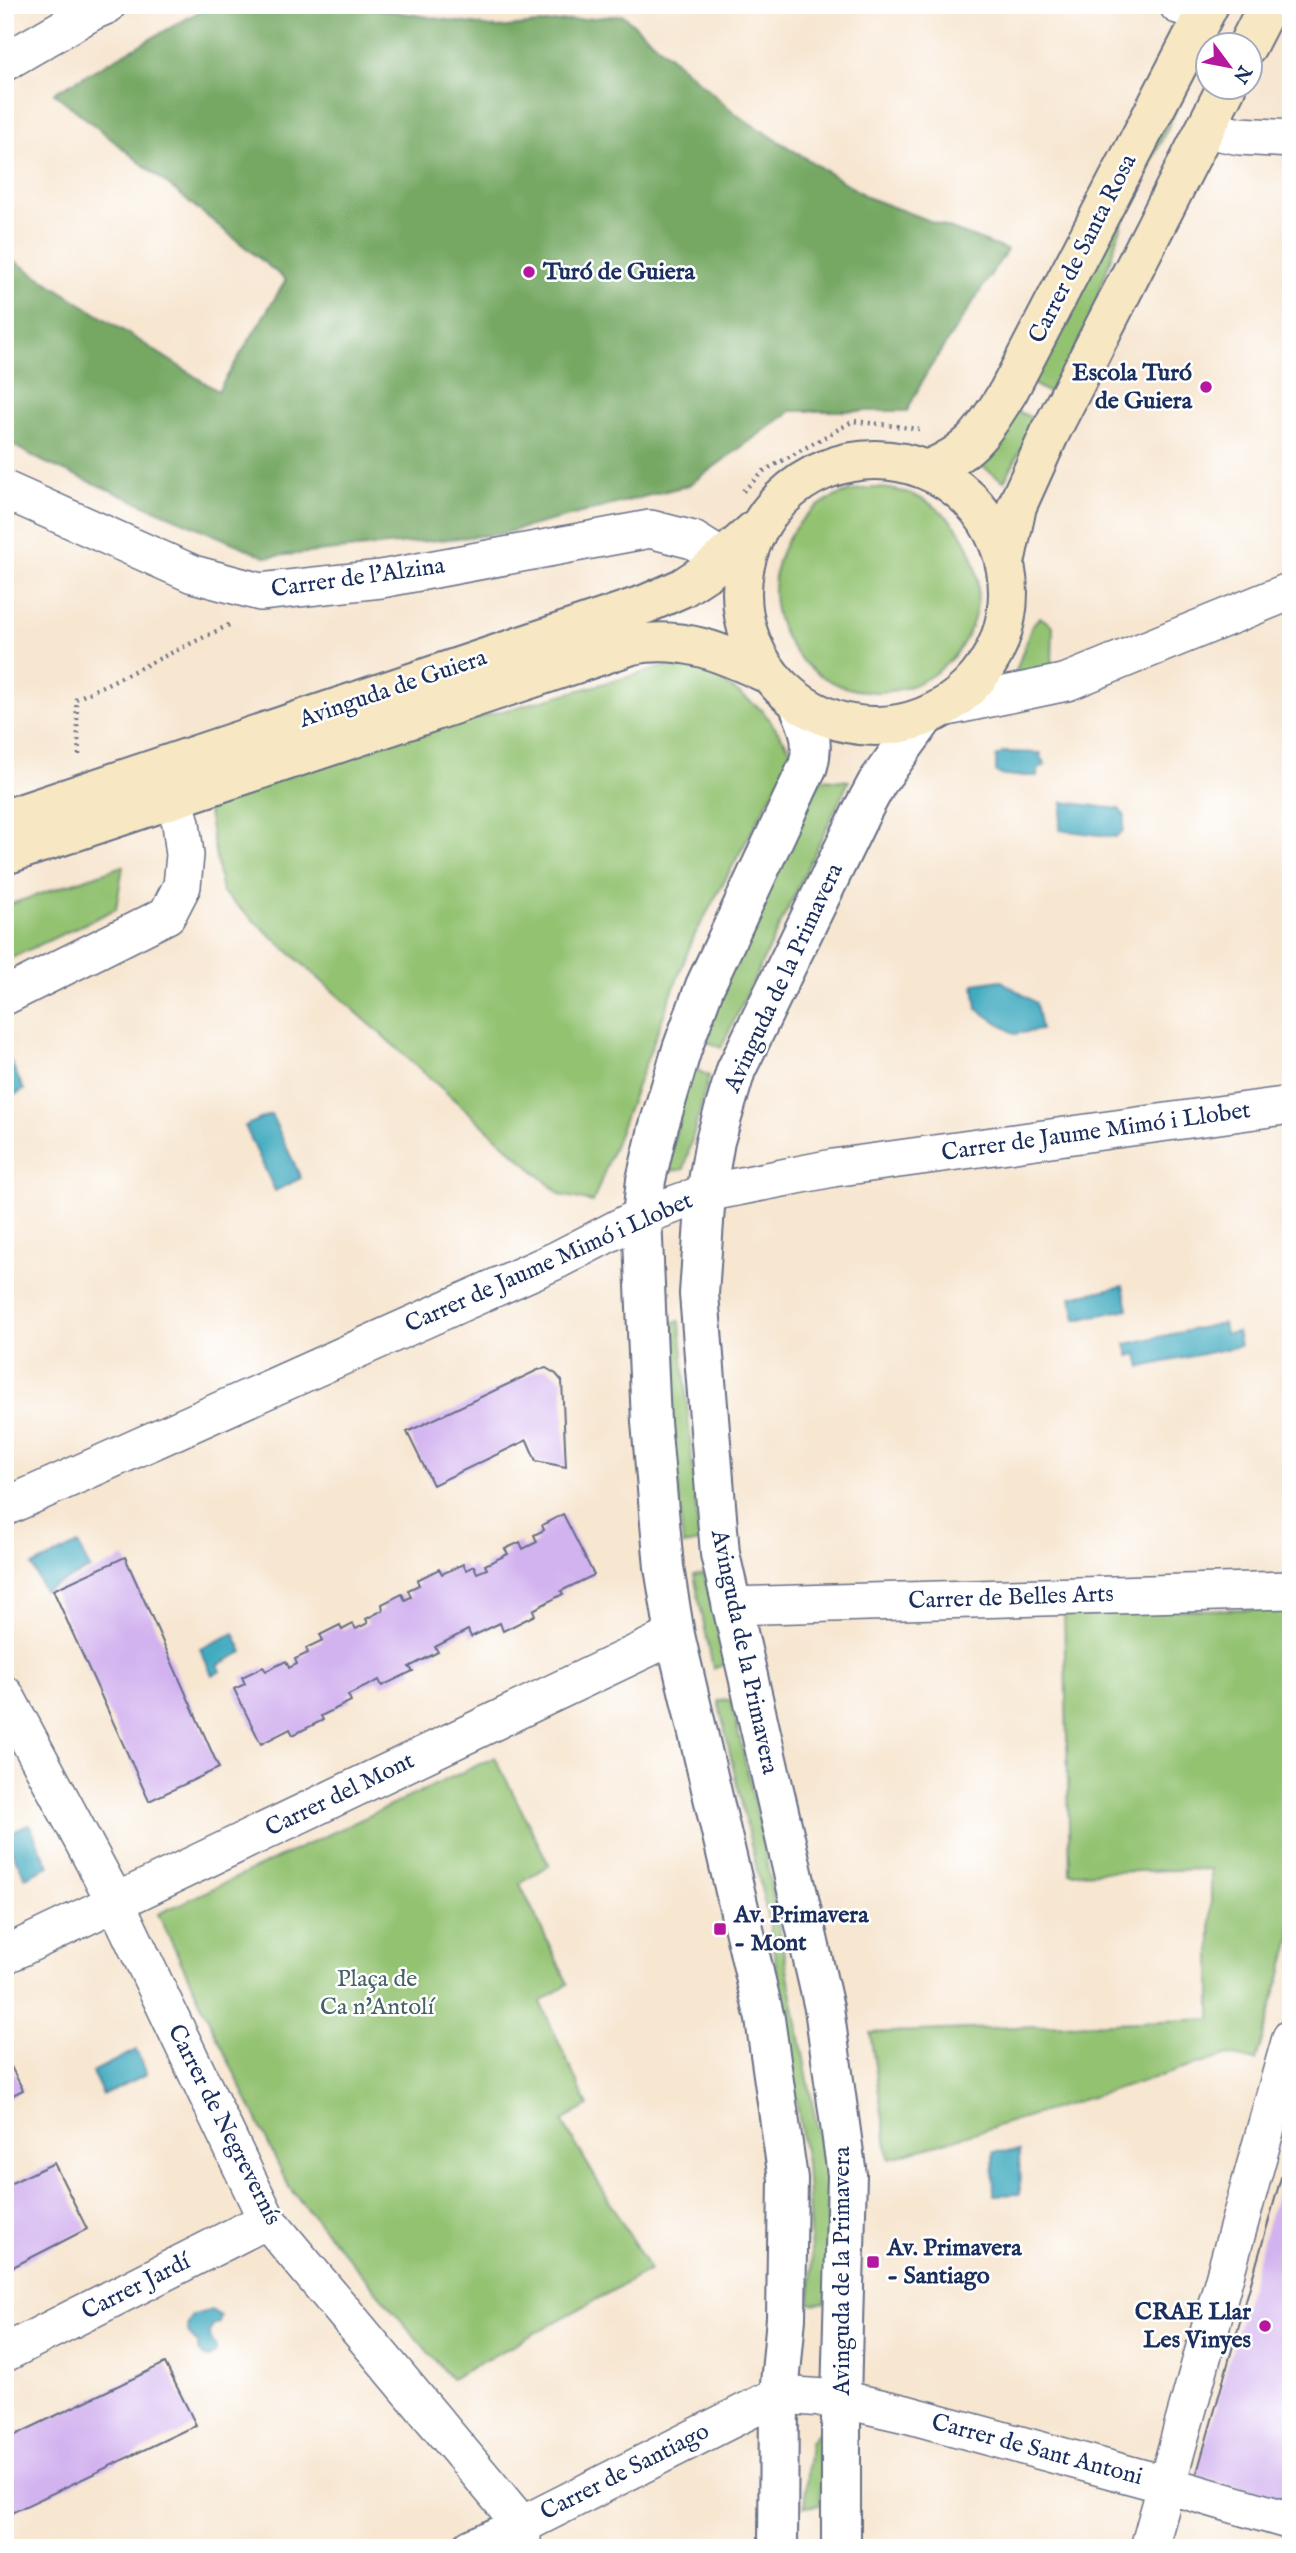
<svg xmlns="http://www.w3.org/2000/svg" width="1296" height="2553" viewBox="0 0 1296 2553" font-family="'IM FELL English',serif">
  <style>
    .green { fill: #93c271; stroke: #577868; stroke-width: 2 }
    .forest { fill: #76a863; stroke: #486c60; stroke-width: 2 }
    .water { fill: #40aabf; stroke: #2e6c8e; stroke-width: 2 }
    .building { fill: #d2b2ef }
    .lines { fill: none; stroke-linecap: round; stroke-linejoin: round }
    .minor-casing { stroke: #686f86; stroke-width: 40 }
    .tertiary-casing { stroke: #686f86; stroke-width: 42 }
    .secondary-casing { stroke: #686f86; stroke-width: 42 }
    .path { stroke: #686f86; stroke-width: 4.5; stroke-dasharray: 2 5; stroke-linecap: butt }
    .minor { stroke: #fff; stroke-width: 37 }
    .tertiary { stroke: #fff; stroke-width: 38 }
    .secondary { stroke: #f7e8c3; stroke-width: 38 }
    .poi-dot { fill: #b5179e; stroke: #fff; stroke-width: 2.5 }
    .labels { text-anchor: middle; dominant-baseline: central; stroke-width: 5; stroke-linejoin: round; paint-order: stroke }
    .street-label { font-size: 24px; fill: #1b2f5e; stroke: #fff }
    .poi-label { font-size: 24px; font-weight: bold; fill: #1b2f5e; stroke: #fff; text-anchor: start }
    .park-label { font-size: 24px; fill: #456265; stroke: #fff }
  </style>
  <rect width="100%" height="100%" fill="#fff"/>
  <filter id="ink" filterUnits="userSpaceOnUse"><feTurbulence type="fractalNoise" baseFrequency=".0143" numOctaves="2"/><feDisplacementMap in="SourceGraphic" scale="14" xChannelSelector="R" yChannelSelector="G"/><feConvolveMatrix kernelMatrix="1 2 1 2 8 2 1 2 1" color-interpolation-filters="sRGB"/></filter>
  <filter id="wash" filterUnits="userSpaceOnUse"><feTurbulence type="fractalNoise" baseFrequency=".00686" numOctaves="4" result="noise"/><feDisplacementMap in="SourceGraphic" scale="28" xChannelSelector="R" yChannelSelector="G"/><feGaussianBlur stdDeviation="1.57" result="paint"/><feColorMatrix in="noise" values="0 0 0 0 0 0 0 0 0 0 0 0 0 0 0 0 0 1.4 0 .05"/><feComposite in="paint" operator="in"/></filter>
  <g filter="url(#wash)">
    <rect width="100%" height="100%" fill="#f7e6d0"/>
    <path class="green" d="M1195 70 1123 221 1093 311 1053 395 1024 379Z
      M1014 410 1037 420 1004 481 973 460Z
      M774 590a102 102 0 1 1 204 0a102 102 0 1 1-204 0Z
      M1040 617 1053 626 1052 665 1023 675 1016 671 1032 625Z
      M675 664 715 676 762 710 794 754 692 940 593 1202 561 1195 222 892 205 796 341 755Z
      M819 779 849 781 721 1048 698 1037Z
      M123 866 116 909 5 961V906Z
      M691 1067 709 1076 684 1169 673 1171 668 1165Z
      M680 1321 699 1542 683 1545 664 1324Z
      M704 1574 726 1664 713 1669 694 1575Z
      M1291 1609V1940L1256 2061 1229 2055 889 2159 870 2033 1211 2019V1869L1070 1873 1064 1611Z
      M731 1700 760 1827 826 2175 829 2302 810 2304 812 2269 806 2163 770 1927 718 1701Z
      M495 1757 549 1865 520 1884 568 1984 540 2002 588 2106 562 2121 650 2270 451 2379 290 2189 158 1914Z
      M817 2434 823 2441 820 2505 804 2507 810 2442Z"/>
    <path class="forest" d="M211 5H352L498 28 623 15 737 115 869 198 1007 250 926 374 907 411H791L689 485 500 534 266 557 44 462 5 441V255L218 391 286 280 54 93Z"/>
    <path class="water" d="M1004 752 1041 753 1040 759 1044 761 1045 765 1038 770 1037 776H1003L996 772V757Z
      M1063 802 1119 809 1125 816 1123 831 1116 837 1059 830Z
      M1000 980 1036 1003 1041 1030 1015 1034 977 1009 974 984Z
      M5 1050 24 1090 5 1099Z
      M271 1114 301 1178 275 1191 245 1126Z
      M1123 1286 1128 1309 1076 1320 1071 1297Z
      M1223 1323 1225 1334 1237 1332 1240 1346 1141 1367 1138 1354 1129 1356 1126 1344Z
      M78 1544 90 1569 44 1591 32 1566Z
      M234 1633 243 1652 218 1665 221 1671 212 1675 200 1649Z
      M29 1824 49 1866 25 1877 10 1847 5 1849V1836Z
      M136 2050 147 2074 103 2095 92 2072Z
      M1019 2151 1020 2194 994 2195 993 2152Z
      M211 2310 221 2316 219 2323 212 2327 209 2333 211 2341 216 2346V2352L209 2358 204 2357 198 2351V2344L189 2334 187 2326 193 2315Z"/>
    <g id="blocks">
      <path class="building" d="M546 1368 556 1374 562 1381 566 1467 536 1461 527 1440 433 1485 407 1432 538 1370Z
        M563 1514 594 1575 561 1591 563 1594 533 1610 535 1615 503 1631 500 1623 471 1637 468 1630 435 1647 438 1652 409 1667 413 1671 382 1686 379 1680 348 1695 351 1701 321 1716 323 1720 293 1735 290 1729 261 1744 234 1689 245 1684 242 1677 263 1667 266 1671 286 1661 289 1668 297 1664 295 1659 308 1653 306 1648 323 1640 320 1635 340 1625 342 1630 353 1624 356 1629 368 1623 366 1619 383 1610 382 1604 402 1594 405 1600 411 1597 408 1590 419 1585 417 1580 439 1569 442 1574 463 1564 466 1570 474 1566 477 1573 487 1569 485 1565 508 1554 505 1549 520 1542 523 1549 537 1542 534 1535 544 1530 542 1525Z
        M125 1557 219 1768 149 1801 53 1590Z
        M5 2055 23 2090 5 2099Z
        M54 2163 87 2229 5 2271V2186Z
        M1282 2174 1291 2176V2501L1196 2476Z
        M165 2363 196 2425 5 2516V2440Z"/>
    </g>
  </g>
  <g filter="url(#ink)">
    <use href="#blocks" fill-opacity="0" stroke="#686f86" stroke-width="2"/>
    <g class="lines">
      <defs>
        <path id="minor" d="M1178 5 1205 13
          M5 62 93 11 107 5
          M1205 129 1240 136 1291 139
          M5 490 193 574 260 592 381 579 650 529 693 540 722 558
          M943 708 1067 682 1291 591
          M5 996 167 915 182 886 185 855 181 823 174 799
          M5 1507 557 1260 642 1216 706 1193 833 1168 1291 1105
          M731 1606 1291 1590
          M5 1695 116 1903 267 2220 522 2525V2548
          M5 1955 675 1635
          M5 2353 267 2220
          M471 2548 522 2525 779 2395 841 2399 906 2414 1167 2485 1291 2521
          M1149 2548 1291 2038"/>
        <path id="tertiary" d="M778 2548 779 2395 786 2318 788 2179 765 2019 675 1635 664 1567 651 1422 642 1216 646 1180 658 1129 682 1049 705 986 808 766C815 741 808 726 798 703
          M841 2548V2399L847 2175 824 2008 720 1554 699 1294 706 1193 715 1141 736 1070 863 809 877 783 925 717"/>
        <path id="secondary" d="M1247 46 1268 5
          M742 593a133 133 0 1 1 266 0a133 133 0 1 1-266 0Z
          M929 469C974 450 983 431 1008 392L1209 5
          M1005 563 1017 506 1049 435 1226 88
          M5 819 646 604 682 588 708 571 757 528
          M5 855 632 645C684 635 722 653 768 674"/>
      </defs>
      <use href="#minor" class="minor-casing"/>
      <use href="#tertiary" class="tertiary-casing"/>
      <use href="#secondary" class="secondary-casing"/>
      <path class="path" d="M743 491 764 471 853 421 919 429
        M79 755 76 699 229 625"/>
      <use href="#minor" class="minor"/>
      <use href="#tertiary" class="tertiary"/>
      <use href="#secondary" class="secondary"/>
    </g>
  </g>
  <g class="poi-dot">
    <circle cx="529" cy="272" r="7"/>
    <circle cx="1206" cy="387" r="7"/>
    <rect x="713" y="1922" width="14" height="14" rx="3.5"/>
    <rect x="866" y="2255" width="14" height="14" rx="3.5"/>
    <circle cx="1265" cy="2326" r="7"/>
  </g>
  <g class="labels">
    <g class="street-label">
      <text transform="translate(1083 249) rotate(-63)">Carrer de Santa Rosa</text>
      <text transform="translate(358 578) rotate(-8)">Carrer de l'Alzina</text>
      <text transform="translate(393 689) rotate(-19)">Avinguda de Guiera</text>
      <text transform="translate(784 978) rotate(-65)">Avinguda de la Primavera</text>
      <text transform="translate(1096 1132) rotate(-8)">Carrer de Jaume Mimó i Llobet</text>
      <text transform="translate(549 1263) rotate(-24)">Carrer de Jaume Mimó i Llobet</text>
      <text transform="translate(1011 1598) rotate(-2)">Carrer de Belles Arts</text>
      <text transform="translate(744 1652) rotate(78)">Avinguda de la Primavera</text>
      <text transform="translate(340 1795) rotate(-26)">Carrer del Mont</text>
      <text transform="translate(224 2125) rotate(63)">Carrer de Negrevernís</text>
      <text transform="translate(842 2271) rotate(-90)">Avinguda de la Primavera</text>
      <text transform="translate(136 2287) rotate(-27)">Carrer Jardí</text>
      <text transform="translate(1037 2450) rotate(15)">Carrer de Sant Antoni</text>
      <text transform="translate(625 2472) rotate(-27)">Carrer de Santiago</text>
    </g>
    <g class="poi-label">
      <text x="543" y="272">Turó de Guiera</text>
      <text x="1192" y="373" text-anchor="end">Escola Turó<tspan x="1192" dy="28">de Guiera</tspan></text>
      <text x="734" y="1915">Av. Primavera<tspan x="734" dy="28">- Mont</tspan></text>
      <text x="887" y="2248">Av. Primavera<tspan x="887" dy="28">- Santiago</tspan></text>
      <text x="1251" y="2312" text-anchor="end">CRAE Llar<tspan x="1251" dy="28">Les Vinyes</tspan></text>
    </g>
    <g class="park-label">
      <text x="377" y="1979">Plaça de<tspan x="377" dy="28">Ca n'Antolí</tspan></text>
    </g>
  </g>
  <rect width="1296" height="2553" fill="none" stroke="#fff" stroke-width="28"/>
  <g transform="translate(1229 66) rotate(122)"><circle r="33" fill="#ffffff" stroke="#a4acbf" stroke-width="2"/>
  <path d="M0-5L12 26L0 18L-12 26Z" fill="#b5179e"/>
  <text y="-10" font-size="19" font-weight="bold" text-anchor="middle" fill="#1b2f5e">N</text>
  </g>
</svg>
